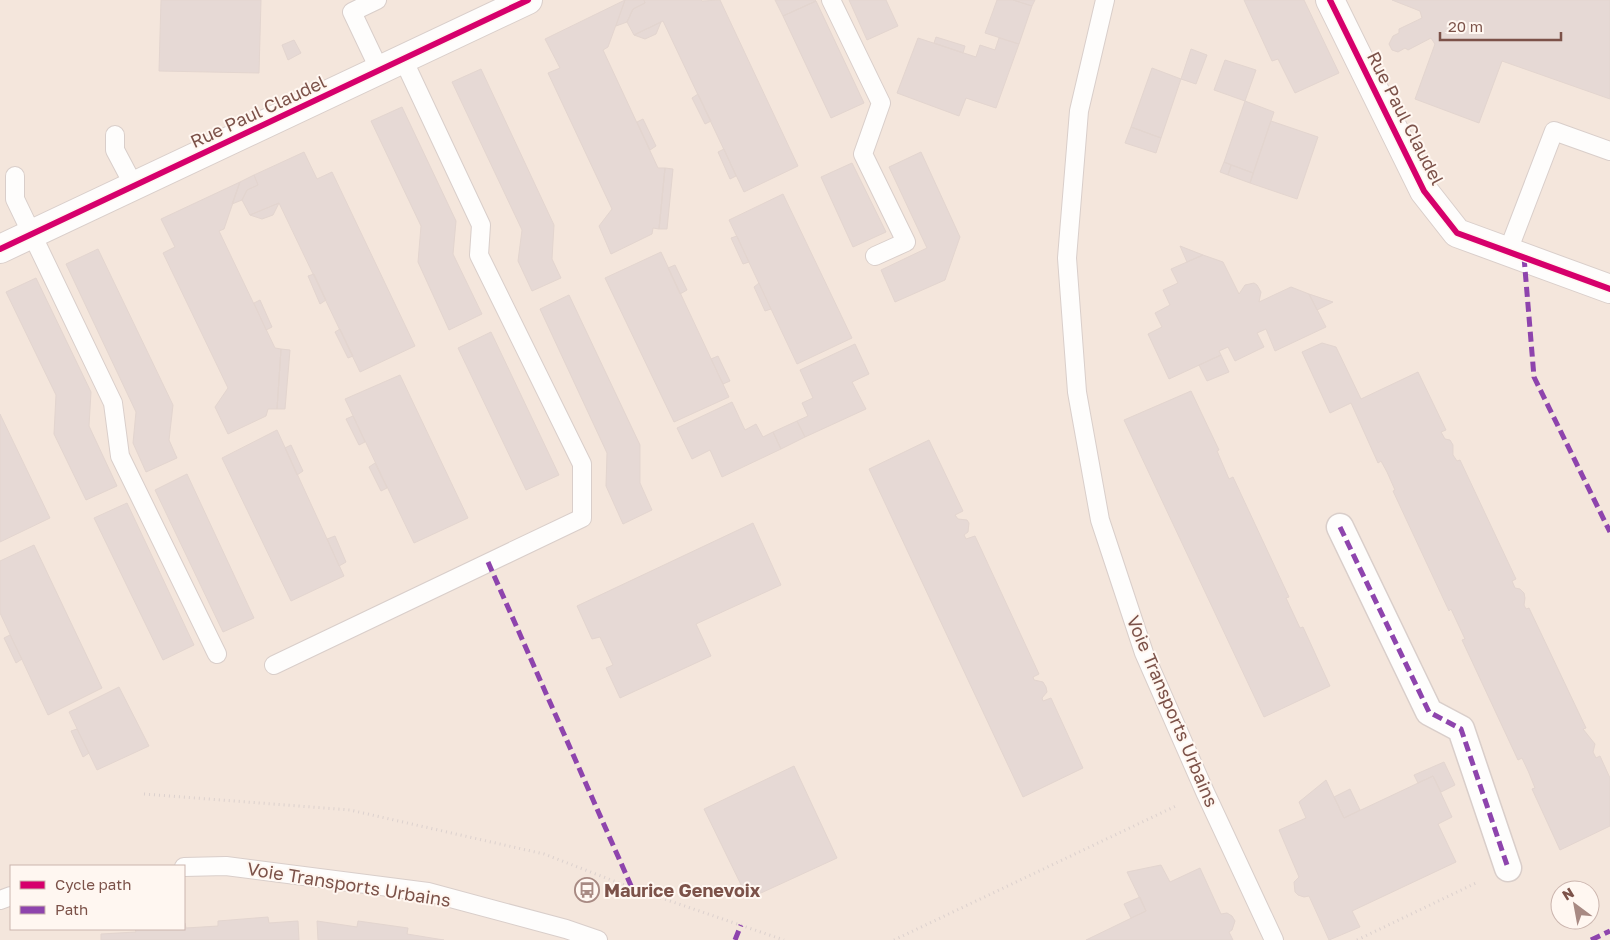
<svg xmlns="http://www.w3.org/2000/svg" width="1610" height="940" viewBox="0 0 1610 940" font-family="'Golos Text',sans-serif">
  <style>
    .residential { fill: #f4e6dc; fill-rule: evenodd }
    .building { fill: #e6d9d5; stroke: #e3d5cf }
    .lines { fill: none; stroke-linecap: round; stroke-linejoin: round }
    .service-casing { stroke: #d9ceca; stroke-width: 20 }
    .pedestrian-casing { stroke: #d9ceca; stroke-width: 29 }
    .minor-casing { stroke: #d9ceca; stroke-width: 30 }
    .path { stroke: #dcd1ce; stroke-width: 3; stroke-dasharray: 1 4; stroke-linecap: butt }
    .service { stroke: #fefdfc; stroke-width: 18 }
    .pedestrian { stroke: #fefdfc; stroke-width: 26 }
    .minor { stroke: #fefdfc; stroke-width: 28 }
    .quiet { stroke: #8e44ad; stroke-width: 5; stroke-dasharray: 10 5; stroke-linecap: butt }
    .cycleway-casing { stroke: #fff7f1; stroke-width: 9 }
    .cycleway { stroke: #d6006c; stroke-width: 6 }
    .labels { text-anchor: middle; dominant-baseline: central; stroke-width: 4; stroke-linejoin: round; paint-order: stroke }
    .street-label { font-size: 18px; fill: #7c5249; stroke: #fff7f1 }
    .poi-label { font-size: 18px; font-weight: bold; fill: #7c5249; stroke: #fff7f1; text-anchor: start }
  </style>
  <rect width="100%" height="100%" fill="#f9f3ee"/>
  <path class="residential" d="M0 0H1610V940H0ZM11 866H184V929H11ZM1560 890H1590V920H1560Z"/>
  <path class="building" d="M161 0H261L259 73 159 71Z
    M625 0H644L645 3 633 9 627 22 616 26Z
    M625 0 608 47 603 50 658 168H665L659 229 653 228 652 234 611 254 599 226 612 209 548 73 560 68 545 39Z
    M644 0H701L702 1 720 0 798 166 744 192 663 21 634 35 627 22 633 9 645 3Z
    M775 0H815L816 1 783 16Z
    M849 0H886L898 26 867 40Z
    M997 0H1013L1032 6 1019 44 985 33Z
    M1013 0H1035L1032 6Z
    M1244 0H1304L1339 73 1295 93 1278 59 1272 61Z
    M1392 0H1610V99L1502 61 1479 123 1415 99 1435 44 1431 38 1408 50 1405 48 1398 52 1392 50 1389 44 1393 36 1399 33V29L1422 18 1420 11Z
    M816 1 864 103 831 118 783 16Z
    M661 22 656 34 645 39 634 35Z
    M936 37 965 46 963 53 934 43Z
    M918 38 976 57 980 45 995 50 999 38 1019 44 996 108 966 98 959 116 897 93Z
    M294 40 301 53 288 60 282 45Z
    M1191 49 1207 55 1196 84 1181 79Z
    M1225 60 1256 70 1245 101 1214 90Z
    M1152 68 1181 79 1161 138 1131 127Z
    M481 69 554 225 552 259 561 278 532 291 518 261 522 230 452 82Z
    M698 94 711 121 705 124 692 98Z
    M1245 101 1274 112 1253 173 1224 162Z
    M402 107 456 221 453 254 482 314 449 330 418 262 421 226 371 121Z
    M643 119 656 146 650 150 637 122Z
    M1271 121 1318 137 1297 199 1250 183Z
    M1131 127 1161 138 1156 153 1125 143Z
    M724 149 736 176 730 179 718 152Z
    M304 152 317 179 332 172 415 346 360 372 279 203 250 215 242 200 247 190 258 185 254 175Z
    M921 152 960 237 945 280 895 302 881 270 927 248 889 167Z
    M1224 162 1231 165 1228 175 1220 172Z
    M852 163 886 232 853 247 821 177Z
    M1231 165 1253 173 1250 183 1228 175Z
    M665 168 673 169 667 229H659Z
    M254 175 258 185 247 190 242 200 232 204 240 182Z
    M240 182 224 229 219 231 275 348 281 349 277 409H268L266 416 228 434 215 407 228 388 163 253 175 247 161 219Z
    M783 194 852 338 797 364 729 220Z
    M279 203 273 215 262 219 250 215Z
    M737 236 749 262 743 264 731 238Z
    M1180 246 1203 255 1187 262Z
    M98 249 173 405 169 440 177 458 146 472 133 443 136 412 66 264Z
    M661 252 729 397 674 422 605 278Z
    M1203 255 1223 262 1239 294 1245 285 1254 283 1257 285 1261 292 1259 302 1291 287 1309 294 1326 327 1275 351 1266 329 1257 333 1264 347 1235 361 1228 347 1219 351 1221 355 1169 379 1148 334 1162 327 1155 313 1170 305 1163 290 1178 283 1171 269Z
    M675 265 687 290 680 294 668 268Z
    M314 274 326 300 320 304 308 276Z
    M36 278 91 392 89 426 117 486 86 500 54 434 56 395 6 292Z
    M759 283 771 309 765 311 754 287Z
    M1309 294 1333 302 1317 310Z
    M569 295 640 445V483L652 510 623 524 606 486 607 453 540 309Z
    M260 300 272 327 266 330 254 303Z
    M340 329 353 356 348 358 335 332Z
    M491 332 559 475 526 490 458 348Z
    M1322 343 1336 347 1361 399 1418 372 1446 430 1441 432 1445 439 1450 440 1453 445V455L1457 461 1460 460 1516 579 1512 581 1515 588 1520 589 1524 593 1525 598 1524 605 1526 609 1529 608 1586 728 1583 729 1595 744 1593 752 1596 758 1600 756 1610 778V826L1560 850 1532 789 1535 788 1529 773 1522 758 1518 760 1462 640 1465 639 1451 609 1449 611 1393 491 1395 490 1387 472 1381 461 1378 463 1351 403 1330 413 1302 352Z
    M855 344 869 374 852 382 866 409 805 437 797 421 808 416 802 403 813 398 800 370Z
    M281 349 290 350 285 409H277Z
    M1221 355 1229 372 1207 381 1199 365Z
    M718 356 730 381 723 384 711 359Z
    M400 375 468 518 414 543 345 399Z
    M1191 391 1219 450 1217 451 1229 479 1233 477 1289 597 1286 598 1300 628 1303 627 1330 686 1264 717 1124 420Z
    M732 402 745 430 756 424 763 437 773 432 781 449 722 477 710 450 692 459 677 428Z
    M0 414 50 518 0 542Z
    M353 416 365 442 359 445 346 419Z
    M797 421 805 437 781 449 773 432Z
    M277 430 344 576 291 601 222 458Z
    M929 440 963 511 955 515 958 519 967 520 969 523 968 532 964 535 966 539 975 536 1039 674 1033 677 1034 680 1043 682 1046 687 1047 692 1042 698 1043 701 1051 698 1083 768 1023 797 869 469Z
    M291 445 303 471 297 475 285 448Z
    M375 463 387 488 381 491 369 467Z
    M187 474 254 618 223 632 155 490Z
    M127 503 194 645 163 660 94 518Z
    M753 523 781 585 696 624 711 656 620 698 606 668 613 665 600 637 592 639 577 606Z
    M335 536 346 562 339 566 327 539Z
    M34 545 102 688 48 715 0 613V561Z
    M10 635 22 659 16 663 4 638Z
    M119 687 149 746 97 770 69 712Z
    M77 729 89 753 83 757 71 731Z
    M1444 762 1455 785 1441 792 1433 776 1418 783 1414 775Z
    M794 766 837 858 748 899 704 809Z
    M1433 776 1452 817 1438 824 1456 862 1352 911 1360 927 1329 940 1309 896 1304 897 1298 895 1295 892 1294 882 1299 877 1279 830 1306 818 1299 802 1326 780 1344 818Z
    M1350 789 1360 810 1344 818 1334 797Z
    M1161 865 1170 882 1200 868 1221 914 1227 913 1232 916 1235 921 1232 930 1229 932 1233 940H1086L1146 911 1127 872Z
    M1140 897 1146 911 1131 918 1124 904Z
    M268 917 269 923 298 921 299 940H101V934L136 932 135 929H184V923H185L186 928 218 926V921Z
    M317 921 357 927 358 921 408 928 407 934 444 940H318Z"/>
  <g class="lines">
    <defs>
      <path id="service" d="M377 0 352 12 380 71
        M831 0 881 103 863 154 906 242 875 256
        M1105 0 1079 111 1067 258 1077 392 1100 520 1144 653 1205 792 1274 940
        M115 135V150L134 186
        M15 176V199L113 403 120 456 217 654
        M1508 251 1554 131 1610 151
        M274 665 582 518V464L479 255 481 225 403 59
        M184 867 226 866 428 892 566 929 598 940
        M0 900 11 896"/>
      <path id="pedestrian" d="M1340 527 1429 712 1461 729 1508 868"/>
      <path id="minor" d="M1330 0 1424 191 1457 233 1610 289
        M0 249 528 0"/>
    </defs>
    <use href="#service" class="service-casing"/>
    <use href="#pedestrian" class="pedestrian-casing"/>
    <use href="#minor" class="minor-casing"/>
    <path class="path" d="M144 794 350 810 544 854 632 888 784 940
      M894 940 1178 805
      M1357 940 1478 882"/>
    <use href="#service" class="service"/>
    <use href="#pedestrian" class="pedestrian"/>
    <use href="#minor" class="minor"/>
    <path class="quiet" d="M1524 257 1534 377 1610 532
      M1340 527 1429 712 1461 729 1508 868
      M488 562 632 888
      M735 940 741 925
      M1591 940 1610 931"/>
    <defs>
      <path id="cycleway" d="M1330 0 1424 191 1457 233 1610 289
        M0 249 528 0"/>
    </defs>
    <use href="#cycleway" class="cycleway-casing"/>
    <use href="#cycleway" class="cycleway"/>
  </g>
  <defs>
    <symbol id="bus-ring" viewBox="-11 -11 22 22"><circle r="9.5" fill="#fff7f1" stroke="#a88a83" stroke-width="1.5"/><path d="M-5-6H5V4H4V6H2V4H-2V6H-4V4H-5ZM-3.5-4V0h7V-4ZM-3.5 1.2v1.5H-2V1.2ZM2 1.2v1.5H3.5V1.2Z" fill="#a88a83"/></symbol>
  </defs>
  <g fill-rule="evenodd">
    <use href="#bus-ring" x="573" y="876" width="28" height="28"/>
  </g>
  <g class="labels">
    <g class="street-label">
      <text transform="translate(258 111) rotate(-25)">Rue Paul Claudel</text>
      <text transform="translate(1406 118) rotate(63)">Rue Paul Claudel</text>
      <text transform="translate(1173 711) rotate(67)">Voie Transports Urbains</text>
      <text transform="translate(349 884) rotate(9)">Voie Transports Urbains</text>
    </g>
    <g class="poi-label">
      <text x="604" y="890">Maurice Genevoix</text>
    </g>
  </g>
  <rect x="10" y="865" width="175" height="65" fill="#fff7f1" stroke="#cbb5ae"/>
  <rect x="20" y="881" width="25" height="8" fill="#d6006c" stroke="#cbb5ae"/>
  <text x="55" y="890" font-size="15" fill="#7c5249">Cycle path</text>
  <rect x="20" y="906" width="25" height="8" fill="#8e44ad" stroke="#cbb5ae"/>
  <text x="55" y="915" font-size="15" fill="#7c5249">Path</text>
  <g transform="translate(1575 905) rotate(328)"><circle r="24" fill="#fff7f1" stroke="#cbb5ae"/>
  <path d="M0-4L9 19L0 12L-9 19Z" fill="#a88a83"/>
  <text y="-8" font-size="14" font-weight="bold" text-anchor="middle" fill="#7c5249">N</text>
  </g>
  <path d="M1440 32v8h121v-8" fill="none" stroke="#7c5249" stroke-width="2.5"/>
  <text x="1448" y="32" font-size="15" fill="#7c5249" stroke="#fff7f1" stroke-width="4" paint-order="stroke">20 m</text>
</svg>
